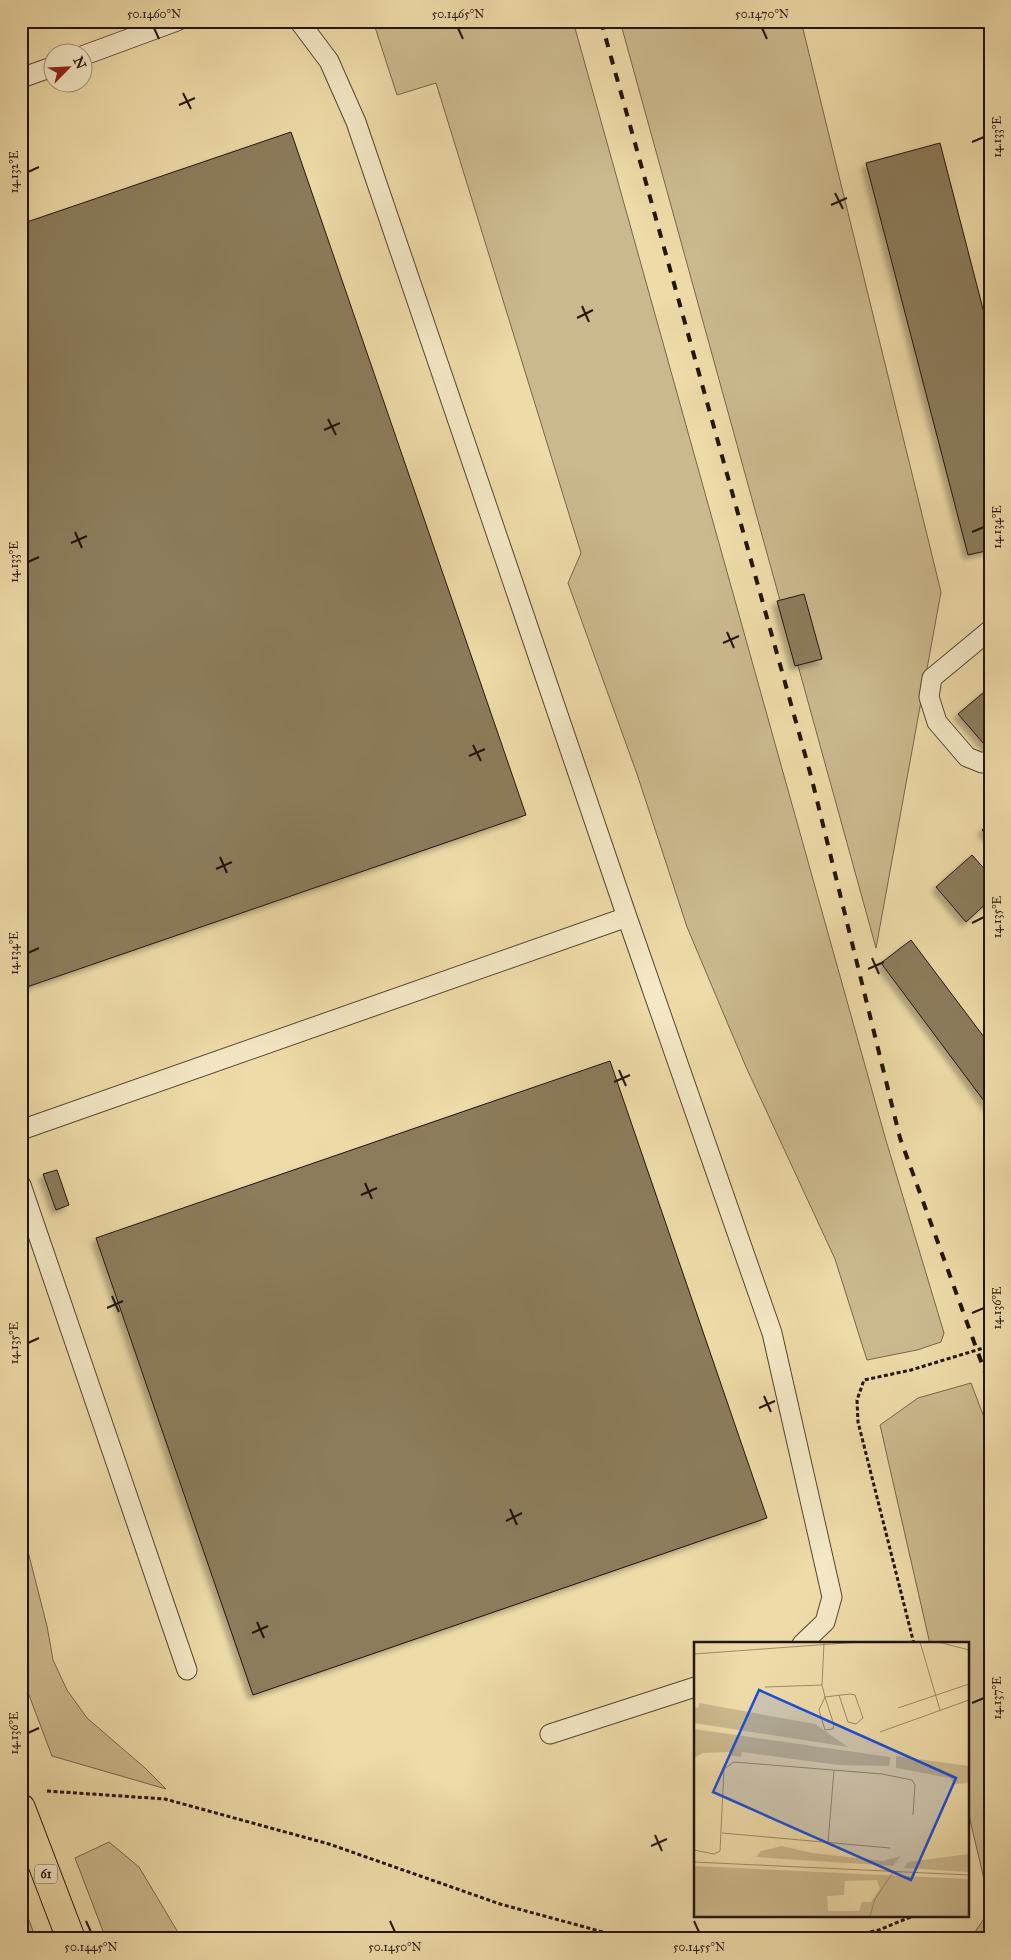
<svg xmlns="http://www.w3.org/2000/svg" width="1011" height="1960" viewBox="0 0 1011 1960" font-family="'IM FELL Great Primer',serif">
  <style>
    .green { fill: #cbb98d; stroke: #76674c }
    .building { fill: #8c7c5c; stroke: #22150a; filter: url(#shadow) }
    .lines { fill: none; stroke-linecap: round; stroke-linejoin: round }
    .service-casing { stroke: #554632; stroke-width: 21 }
    .primary-casing { stroke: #22150a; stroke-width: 30 }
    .path { stroke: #22150a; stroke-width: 3; stroke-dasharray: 4 2.5; stroke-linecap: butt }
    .service { stroke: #f4e8c6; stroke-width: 19 }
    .primary { stroke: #eedba8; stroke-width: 28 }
    .rail { stroke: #22150a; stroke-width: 4; stroke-dasharray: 9 9; stroke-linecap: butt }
    .ticks { fill: none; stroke: #22150a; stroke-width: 2 }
    .labels { text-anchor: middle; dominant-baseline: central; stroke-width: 5; stroke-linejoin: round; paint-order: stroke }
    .shield { fill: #f4e8c6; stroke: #615442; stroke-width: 1 }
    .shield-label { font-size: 12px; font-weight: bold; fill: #22150a }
    .inset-road { fill: none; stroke: #9c8c69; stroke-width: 1 }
    .view { fill: #1d4ed8; fill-opacity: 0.15; stroke: #1d4ed8; stroke-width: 2.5 }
    .inset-edge { fill: none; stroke: #22150a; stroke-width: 2.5 }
    .neatline { fill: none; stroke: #22150a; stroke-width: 2 }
    .ticks-label { font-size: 12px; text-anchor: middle; fill: #22150a }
  </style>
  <defs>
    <filter id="shadow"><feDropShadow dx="-4.5" dy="4.5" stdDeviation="2.5" flood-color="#0004"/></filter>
  </defs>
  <rect width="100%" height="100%" fill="#eedba8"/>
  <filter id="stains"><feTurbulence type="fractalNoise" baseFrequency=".004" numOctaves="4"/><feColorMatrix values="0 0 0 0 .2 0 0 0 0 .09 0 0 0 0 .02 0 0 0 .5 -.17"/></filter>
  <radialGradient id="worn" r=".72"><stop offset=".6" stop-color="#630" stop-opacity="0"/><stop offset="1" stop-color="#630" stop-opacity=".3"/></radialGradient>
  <path class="green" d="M373 21H573L885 1137 944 1333 941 1342 917 1350 867 1360 835 1259 746 1067 687 927 637 774 568 583 581 553 436 83 397 95Z
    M620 21H801L941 592 876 948Z
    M971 1383 990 1433V1905L967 1807V1644H930L880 1425 918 1398Z
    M21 1524 47 1626 53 1660 67 1690 87 1718 145 1768 166 1789 52 1756 21 1674Z
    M109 1842 139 1867 182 1939H106L75 1858Z
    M21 1899 36 1939H21Z
    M990 1910V1939H970Z"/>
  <path class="building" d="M291 132 526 815 21 989V224Z
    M940 143 990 336V550L968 555 866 163Z
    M804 594 822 659 795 666 777 601Z
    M990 687V751L958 714Z
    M990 823V839L982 830Z
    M972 855 990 875V900L966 922 936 887Z
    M911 940 990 1045V1109L881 963Z
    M610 1061 767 1518 253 1695 96 1238Z
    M57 1170 69 1205 56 1210 43 1174Z"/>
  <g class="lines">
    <defs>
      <path id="service" d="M299 21 329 61 356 122 627 917 772 1333 832 1597 825 1622 802 1644
        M82 56 177 21
        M21 78 52 67
        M990 630 932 678 929 697 937 722 967 757 982 763 990 760
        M21 1130 627 917
        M21 1185 187 1670
        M550 1734 695 1687"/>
      <path id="primary" d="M21 1808 71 1939"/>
    </defs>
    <use href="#service" class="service-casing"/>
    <use href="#primary" class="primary-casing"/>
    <path class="path" d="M914 1644 858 1422 857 1400 864 1380 911 1370 990 1346
      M47 1791 165 1799 329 1844 500 1904 629 1939
      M832 1939 879 1930 913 1916"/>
    <use href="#service" class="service"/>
    <use href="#primary" class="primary"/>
    <path class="rail" d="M601 21 811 776 900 1138 990 1386"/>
  </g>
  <path class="ticks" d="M154 28 159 39M458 28 463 39M762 28 767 39M183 93 191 109M179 105 195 98M972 142 984 137M28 172 39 167M835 193 843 209M831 205 847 198M582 306 589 322M577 318 593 310M328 419 336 435M324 430 340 423M75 532 82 548M972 532 984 527M71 543 87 536M28 562 39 557M727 632 734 648M723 643 739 636M473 745 481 761M469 756 485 749M220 857 227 873M216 869 232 862M972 923 984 917M28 953 39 948M872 958 879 974M868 969 884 962M619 1070 626 1086M614 1082 630 1075M365 1183 372 1199M361 1195 377 1188M112 1296 119 1312M107 1308 123 1301M972 1313 984 1308M28 1343 39 1338M764 1396 771 1412M759 1408 775 1401M510 1509 517 1525M506 1521 522 1513M257 1622 264 1638M252 1633 268 1626M972 1703 984 1698M28 1733 39 1728M655 1835 662 1851M651 1846 667 1839M86 1921 91 1932M390 1921 395 1932M694 1921 699 1932"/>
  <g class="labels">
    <rect class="shield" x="35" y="1864.5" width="22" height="19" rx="4"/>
    <g class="shield-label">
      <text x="46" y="1874">61</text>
    </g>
  </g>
  <g transform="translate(694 1642)">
    <rect width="275" height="275" fill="#eedba8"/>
    <path d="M5 61 121 82 154 105 0 81V65L4 66ZM0 87 196 115V119L195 124 144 123 48 110 47 115 35 113V110L9 111 0 116ZM202 114 275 124V141L260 142 256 136 202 126ZM88 204 118 211 189 219 207 214 199 224 62 215 67 209ZM275 212V230L210 226 214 220ZM0 224 275 237V275H0ZM183 238 186 247 177 260H168L165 269H134L133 254 150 253 151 239Z" fill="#cbb98d" fill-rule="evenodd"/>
    <path class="inset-road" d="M130 0 128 43 131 55 140 83 139 87 131 88 125 68 131 55 156 52 161 53 169 76 162 82 154 80 145 53M226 0 246 68M244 0 275 8M0 12 165 0M71 45 128 43M204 66 275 42M186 90 275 58M28 191 196 206M134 201 140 128M0 208 20 212 26 209 30 127 40 120 188 132 218 138 221 143 219 173M0 220 275 233M176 274 181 257 200 229"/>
    <path class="view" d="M65 48 262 136 217 238 19 150Z"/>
    <rect width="275" height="275" class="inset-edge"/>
  </g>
  <rect width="1011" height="1960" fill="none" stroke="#eedba8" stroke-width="55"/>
  <g transform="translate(68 68) rotate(66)"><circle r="24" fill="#f4e8c6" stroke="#a0947b"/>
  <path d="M0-4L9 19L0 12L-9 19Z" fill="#8f2418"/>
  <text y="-8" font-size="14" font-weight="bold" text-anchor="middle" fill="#22150a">N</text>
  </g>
  <rect x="28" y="28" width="956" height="1904" class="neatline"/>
  <g class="ticks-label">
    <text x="154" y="18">50.1460°N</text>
    <text x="458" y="18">50.1465°N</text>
    <text x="762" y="18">50.1470°N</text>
    <text transform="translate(997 137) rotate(-90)" y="4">14.133°E</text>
    <text transform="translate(14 172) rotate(-90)" y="4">14.132°E</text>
    <text transform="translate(997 527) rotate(-90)" y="4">14.134°E</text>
    <text transform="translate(14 562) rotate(-90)" y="4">14.133°E</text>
    <text transform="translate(997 917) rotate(-90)" y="4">14.135°E</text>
    <text transform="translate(14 953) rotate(-90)" y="4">14.134°E</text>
    <text transform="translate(997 1308) rotate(-90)" y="4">14.136°E</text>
    <text transform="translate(14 1343) rotate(-90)" y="4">14.135°E</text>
    <text transform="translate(997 1698) rotate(-90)" y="4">14.137°E</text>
    <text transform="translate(14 1733) rotate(-90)" y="4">14.136°E</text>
    <text x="91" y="1951">50.1445°N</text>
    <text x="395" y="1951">50.1450°N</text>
    <text x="699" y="1951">50.1455°N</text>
  </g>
  <rect width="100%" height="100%" filter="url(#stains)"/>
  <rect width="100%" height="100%" fill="url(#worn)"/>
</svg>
